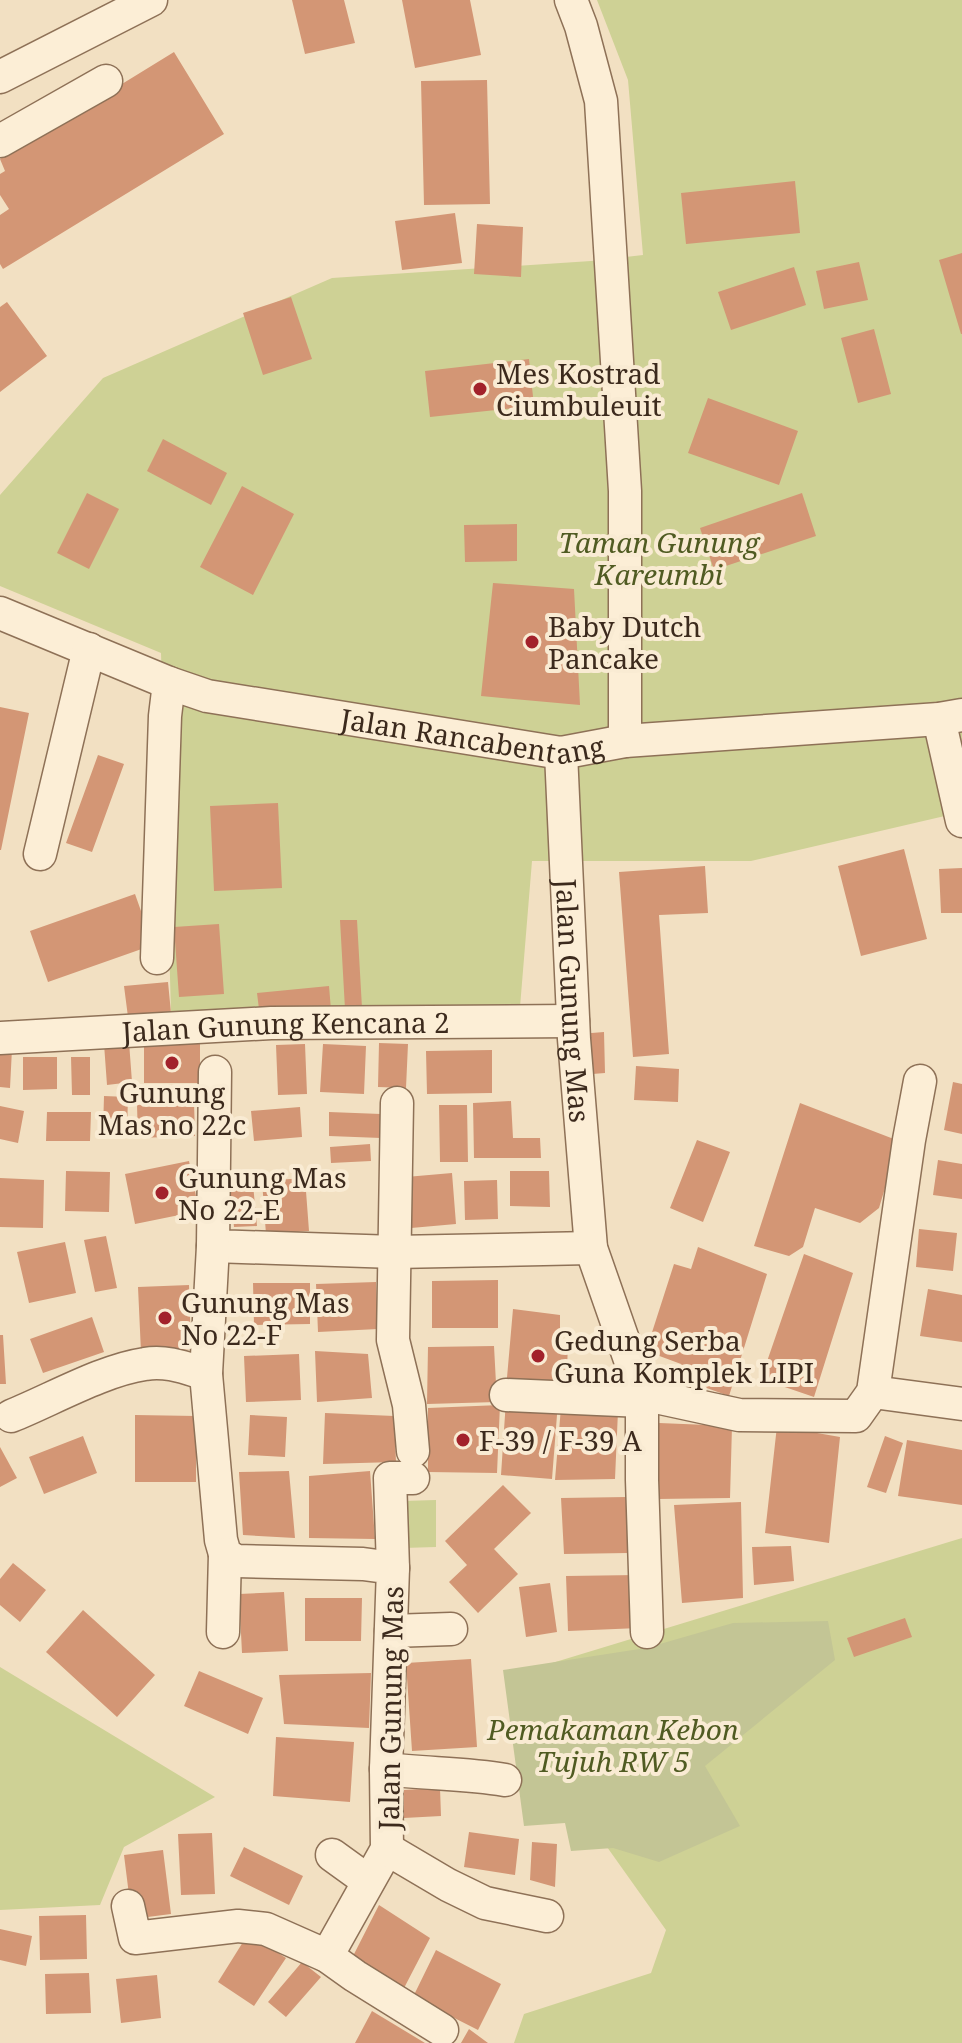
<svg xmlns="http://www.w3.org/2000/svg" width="962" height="2043" viewBox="0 0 962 2043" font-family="'Noto Serif',serif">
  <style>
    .green { fill: #ced195 }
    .cemetery { fill: #c3c595 }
    .building { fill: #d39675 }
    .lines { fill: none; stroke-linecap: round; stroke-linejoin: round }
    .minor-casing { stroke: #8e7157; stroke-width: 35 }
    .minor { stroke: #fceed6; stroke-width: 32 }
    .poi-dot { fill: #a2222b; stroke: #f9ebd3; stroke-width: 3 }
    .labels { text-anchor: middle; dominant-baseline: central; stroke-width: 8; stroke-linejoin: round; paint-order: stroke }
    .poi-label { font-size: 28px; fill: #3c2a1d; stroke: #f9ebd3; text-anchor: start }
    .park-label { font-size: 28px; font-style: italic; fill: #505b22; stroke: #f9ebd3 }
    .street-label { font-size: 28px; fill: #3c2a1d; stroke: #f9ebd3 }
  </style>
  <rect width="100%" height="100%" fill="#f2e0c2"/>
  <path class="green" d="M597 0H962V812L751 861H532L520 1007 171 1013 161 653 0 586V495L103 378 332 278 591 261 643 255 628 80Z
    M436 1500V1547L403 1548V1501Z
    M962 1538V2043H514L524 2014 651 1973 666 1930 585 1816 516 1674Z
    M0 1667 215 1797 124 1847 100 1905 0 1910Z"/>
  <path class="cemetery" d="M828 1621 835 1660 705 1766 740 1826 659 1862 613 1848 571 1851 565 1823 524 1826 503 1670 646 1648 733 1623Z"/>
  <path class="building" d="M292 0H344L355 43 305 54Z
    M402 0H470L481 55 415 68Z
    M174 52 224 134 3 269 0 264V215L9 209 0 195V174L5 171 0 159Z
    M487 80 490 204 424 205 421 81Z
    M795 181 800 233 686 244 681 193Z
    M455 213 462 263 402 270 395 221Z
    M477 224 523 227 521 277 474 274Z
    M962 253V334H961L939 260Z
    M859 262 868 300 824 309 816 271Z
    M794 267 806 305 731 330 718 292Z
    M291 297 312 359 263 375 243 313Z
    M7 302 47 356 0 392V307Z
    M874 329 891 394 858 403 841 338Z
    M529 359 534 406 430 417 425 371Z
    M708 398 798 431 779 485 688 453Z
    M163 439 227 473 211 505 147 471Z
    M242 486 294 514 253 595 200 567Z
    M87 493 119 509 89 569 57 553Z
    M802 493 816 536 714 570 700 528Z
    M517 524V561L465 562 464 525Z
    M493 583 574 589 580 705 481 696Z
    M0 707 29 713 1 850H0Z
    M98 755 124 764 92 852 66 843Z
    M278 803 282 888 214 891 210 806Z
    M904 849 927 939 861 956 838 866Z
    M705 866 708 913 659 915 669 1054 633 1057 619 872Z
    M962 868V913H941L939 869Z
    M135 894 153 945 48 982 30 931Z
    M340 920H357L362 1008 345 1009Z
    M219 924 224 994 179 997 174 927Z
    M168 982 171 1013 128 1017 124 986Z
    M329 986 331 1010 260 1017 257 993Z
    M604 1032 605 1073 580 1075 579 1034Z
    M129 1042 132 1082 107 1085 104 1044Z
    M144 1043H200V1083H144Z
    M379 1043 408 1044 406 1088 378 1087Z
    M305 1044 307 1094 278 1095 276 1045Z
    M323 1044 366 1046 364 1094 320 1092Z
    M0 1048 12 1049 10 1088 0 1087Z
    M492 1050V1093L427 1094 426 1051Z
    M23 1057H57V1089L23 1090Z
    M71 1057H90V1095H72Z
    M636 1066 679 1069 678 1102 634 1100Z
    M953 1082 962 1084V1134L944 1130Z
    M104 1096 128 1097 127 1131H103Z
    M511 1101 513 1138H540L541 1158H474L473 1103Z
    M194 1102 195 1136 138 1138 137 1105Z
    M800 1103 899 1141 879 1208 860 1223 815 1208 803 1247 789 1256 754 1246Z
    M439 1105H467L468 1162H440Z
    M0 1106 24 1111 18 1143 0 1139Z
    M300 1107 302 1137 254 1141 251 1111Z
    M47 1112H91L90 1141H46Z
    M329 1112 381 1114V1138L329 1136Z
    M697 1140 730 1152 703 1222 670 1208Z
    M370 1144 371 1161 331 1163 330 1147Z
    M938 1160 962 1164V1199L933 1195Z
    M189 1161 199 1211 135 1224 125 1174Z
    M66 1171 110 1172 109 1212 65 1211Z
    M510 1171H549L550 1207 510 1206Z
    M452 1173 456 1224 411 1228 406 1177Z
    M252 1174 257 1226 234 1227 229 1176Z
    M0 1178 44 1180 43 1228 0 1227Z
    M305 1178 309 1231 266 1234 262 1181Z
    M497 1180 498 1219 465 1220 464 1181Z
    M919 1229 957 1233 953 1271 916 1267Z
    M106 1236 117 1288 95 1292 84 1240Z
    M65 1242 76 1293 29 1303 17 1252Z
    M698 1247 767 1274 729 1396 676 1377 681 1364 646 1351 674 1264 691 1269Z
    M804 1254 853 1273 814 1397 761 1379Z
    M498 1280V1328H432V1281Z
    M376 1282 378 1329 318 1332 316 1284Z
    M253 1283H310V1324L254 1325Z
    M189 1285 191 1349 141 1352 138 1287Z
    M928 1289 962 1295V1342L920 1336Z
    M513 1309 560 1315V1343H568L567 1370 559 1369V1390L506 1389Z
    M92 1317 104 1352 43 1373 30 1339Z
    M0 1335H3L6 1384H0Z
    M494 1346 497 1402 427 1404 428 1347Z
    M315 1351 368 1354 372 1398 317 1402Z
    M299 1354 301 1400 246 1402 244 1356Z
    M506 1400 558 1402 552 1479 501 1475Z
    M500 1405 497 1473 428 1472V1408Z
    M561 1407 618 1411 615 1479 555 1480Z
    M325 1413 394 1416 396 1462 323 1464Z
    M135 1415 196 1416V1482H135Z
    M250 1415 287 1417 285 1457 248 1455Z
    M659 1423 732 1426 730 1498 657 1499Z
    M777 1426 840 1437 829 1543 765 1533Z
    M83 1436 97 1473 44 1494 29 1457Z
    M885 1436 903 1443 886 1493 867 1487Z
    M907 1440 962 1450V1505L898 1496Z
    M0 1447 17 1478 0 1487Z
    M289 1471 295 1538 243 1535 239 1472Z
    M370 1471 375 1539 309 1538V1476Z
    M503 1485 531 1513 494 1549 518 1574 478 1613 449 1582 467 1565 445 1541Z
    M627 1497 628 1553 564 1554 561 1498Z
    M741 1502 743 1598 682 1603 674 1505Z
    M791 1546 794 1581 754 1585 752 1547Z
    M13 1563 46 1590 20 1622 0 1605V1579Z
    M637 1575 639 1628 568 1631 566 1576Z
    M550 1583 557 1632 526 1637 519 1587Z
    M284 1592 288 1651 242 1653 239 1594Z
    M305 1598H362L361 1641H305Z
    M83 1610 155 1675 117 1717 46 1652Z
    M905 1618 912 1637 854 1657 847 1638Z
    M471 1659 477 1747 412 1751 406 1663Z
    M199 1671 263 1698 248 1734 184 1706Z
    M371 1673 369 1728 284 1724 279 1675Z
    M276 1737 354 1742 350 1802 273 1796Z
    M440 1788 441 1816 404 1818 403 1790Z
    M469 1832 519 1839 515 1875 464 1867Z
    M212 1833 215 1894 181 1895 178 1834Z
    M532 1842 557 1844 555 1887 530 1880Z
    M244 1847 303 1876 289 1905 230 1876Z
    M163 1850 171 1914 132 1919 124 1855Z
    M379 1905 430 1938 403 1990 351 1960Z
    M86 1915 87 1959 40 1960 39 1916Z
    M0 1929 32 1936 26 1966 0 1960Z
    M248 1934 286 1958 254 2006 218 1982Z
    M436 1950 501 1984 478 2030 413 1997Z
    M302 1962 321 1977 286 2017 268 2002Z
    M89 1973 91 2013 46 2014 45 1974Z
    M157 1975 161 2018 121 2023 116 1979Z
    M372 2011 425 2043H355Z
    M469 2029 488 2043H461Z"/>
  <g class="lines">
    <defs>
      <g id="minor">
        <path d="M571 0 581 26 601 101 625 491V741"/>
        <path d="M0 77 151 0"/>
        <path d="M0 141 106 81"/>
        <path id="s1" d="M0 613 169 683 207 696 561 753 625 741 939 719 962 715"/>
        <path d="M939 719 962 821"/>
        <path id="s2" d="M561 753 574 1039 591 1248 642 1394V1480L647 1632"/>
        <path d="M40 854 89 649"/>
        <path d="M157 958 165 716 169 683"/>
        <path id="s3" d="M0 1038 271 1023 573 1021"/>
        <path d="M215 1072 213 1246 395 1252 591 1248"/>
        <path d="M397 1103 393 1340 409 1405 413 1451"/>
        <path d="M213 1246 206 1374 221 1540 225 1554 236 1561 363 1564 393 1568 386 1769 387 1849 327 1956"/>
        <path d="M873 1392 962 1404"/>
        <path d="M642 1394 739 1415 856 1416 873 1392 909 1140 920 1081"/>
        <path d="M506 1395 642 1401"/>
        <path d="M11 1416C51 1400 103 1370 145 1364 166 1360 186 1368 206 1374"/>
        <path d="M393 1568 390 1478H413"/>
        <path d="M391 1631 451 1629"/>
        <path d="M223 1632 225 1554"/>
        <path d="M386 1769C426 1774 466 1773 505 1780"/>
        <path d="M387 1849 448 1885 485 1903 547 1916"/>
        <path d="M332 1855 368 1881"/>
        <path d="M128 1906 135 1938 238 1926 266 1929 327 1956 355 1976 442 2030"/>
      </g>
    </defs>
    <use href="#minor" class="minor-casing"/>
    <use href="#minor" class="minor"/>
  </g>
  <g class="poi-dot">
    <circle cx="480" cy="389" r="8"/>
    <circle cx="532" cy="642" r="8"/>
    <circle cx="172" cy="1063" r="8"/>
    <circle cx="162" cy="1193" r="8"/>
    <circle cx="165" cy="1318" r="8"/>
    <circle cx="538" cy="1356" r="8"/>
    <circle cx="463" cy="1440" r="8"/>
  </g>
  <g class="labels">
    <g class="poi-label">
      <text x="496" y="373">Mes Kostrad<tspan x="496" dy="32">Ciumbuleuit</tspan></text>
      <text x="548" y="626">Baby Dutch<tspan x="548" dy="32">Pancake</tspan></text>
      <text x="172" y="1092" text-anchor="middle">Gunung<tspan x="172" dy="32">Mas no 22c</tspan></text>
      <text x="178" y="1177">Gunung Mas<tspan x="178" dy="32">No 22-E</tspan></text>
      <text x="181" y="1302">Gunung Mas<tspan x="181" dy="32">No 22-F</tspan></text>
      <text x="554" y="1340">Gedung Serba<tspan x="554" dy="32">Guna Komplek LIPI</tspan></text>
      <text x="479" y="1440">F-39 / F-39 A</text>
    </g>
    <g class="park-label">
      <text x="659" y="542">Taman Gunung<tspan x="659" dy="32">Kareumbi</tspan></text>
      <text x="613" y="1729">Pemakaman Kebon<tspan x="613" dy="32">Tujuh RW 5</tspan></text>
    </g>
    <g class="street-label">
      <text stroke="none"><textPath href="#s1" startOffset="492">Jalan Rancabentang</textPath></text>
      <text stroke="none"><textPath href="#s2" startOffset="248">Jalan Gunung Mas</textPath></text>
      <text stroke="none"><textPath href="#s3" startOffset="286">Jalan Gunung Kencana 2</textPath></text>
      <text transform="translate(390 1708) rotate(-89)">Jalan Gunung Mas</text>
    </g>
  </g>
</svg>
